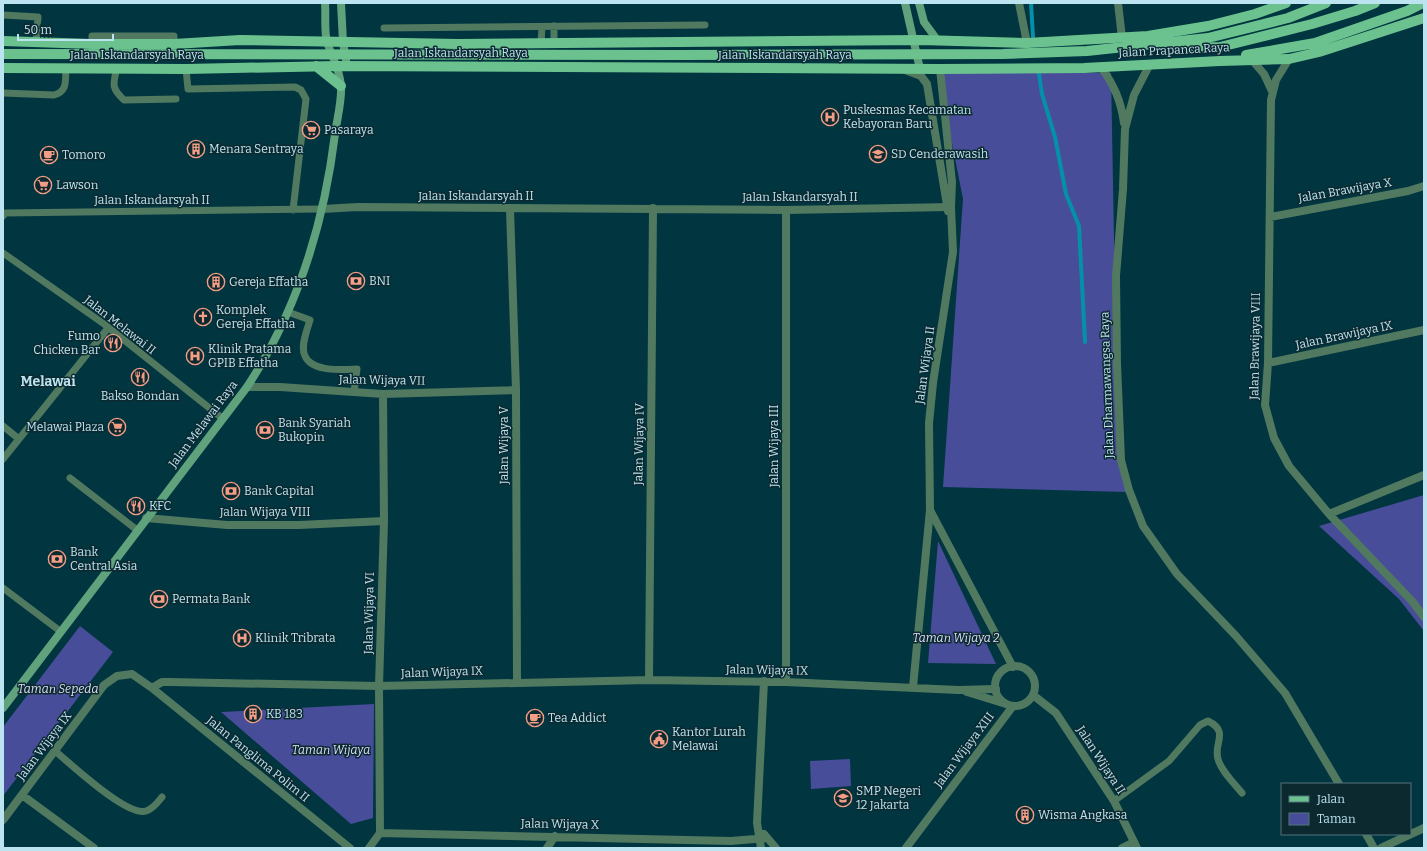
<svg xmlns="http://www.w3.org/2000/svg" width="1427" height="851" viewBox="0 0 1427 851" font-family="Bitter,serif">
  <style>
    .green { fill: #474d98 }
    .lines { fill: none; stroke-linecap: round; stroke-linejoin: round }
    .stream { stroke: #0590aa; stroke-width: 4 }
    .service { stroke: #507960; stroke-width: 7 }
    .minor { stroke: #507960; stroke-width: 8 }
    .tertiary { stroke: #507960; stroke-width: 8 }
    .secondary { stroke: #60a27b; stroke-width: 8 }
    .primary { stroke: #6bc28f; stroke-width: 10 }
    .primary-bridge { stroke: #6bc28f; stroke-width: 10 }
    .labels { text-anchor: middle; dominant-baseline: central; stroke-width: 3; stroke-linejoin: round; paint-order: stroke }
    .street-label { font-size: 12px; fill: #bce4f0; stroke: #0d2930 }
    .poi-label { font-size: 12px; fill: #bce4f0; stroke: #0d2930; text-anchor: start }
    .park-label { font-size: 12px; font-style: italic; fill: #dbdff7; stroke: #0d2930 }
    .quarter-label { font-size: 14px; font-weight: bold; fill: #bce4f0; stroke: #0d2930 }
  </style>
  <rect width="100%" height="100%" fill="#013540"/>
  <path class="green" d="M938 72 1111 73 1118 459 1127 492 943 487 963 199Z
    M1424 495V631L1399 599 1319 526Z
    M938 541 996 664 928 663Z
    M80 626 113 652 3 796V727Z
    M374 704 373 818 351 824 221 712Z
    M850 759 851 786 811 789 810 761Z"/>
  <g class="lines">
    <path class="stream" d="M1031 3 1033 37
      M1039 74 1042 94 1055 137 1066 194 1079 226 1085 342"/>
    <path class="service" d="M3 15 38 17 36 42
      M554 26V43
      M384 28 705 25
      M541 43 542 27
      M92 44V36H174V44
      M117 68C113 84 111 88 124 100L176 99
      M186 69 188 89 295 87 301 90 306 99 293 210
      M3 93 54 95C68 91 65 81 66 68
      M3 216 5 213 322 209
      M3 253 104 324 222 418
      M288 312 310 320C307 330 300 347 305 356 312 372 342 370 357 369L354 392
      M3 426 19 439
      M3 459 108 328
      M70 478 137 530
      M3 588 60 631
      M55 751C71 764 127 817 146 811 153 809 158 802 162 797
      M1114 801 1169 761 1200 725 1208 721C1230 732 1213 743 1218 759 1221 771 1234 783 1242 793"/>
    <path class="minor" d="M1019 3 1027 43
      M1118 3 1122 38
      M1289 59 1276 80 1271 100 1268 363 1265 405 1274 438 1289 466 1329 514 1412 601 1424 617
      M1252 60 1264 74 1272 91
      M1150 64 1134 95 1125 129 1123 189 1116 276 1117 364 1121 460 1129 490 1143 526 1177 574 1236 636 1285 693 1339 784
      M1101 67C1114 85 1121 101 1124 123
      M322 209 358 207 786 210 951 207
      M510 209 516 390 517 682
      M786 210V682
      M1270 217 1408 191 1424 186
      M1268 363 1424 330
      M247 387H280L383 394 516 390
      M1329 514 1424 475
      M146 518 227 525H299L384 521
      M649 680 653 208
      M913 687 930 510
      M152 688 162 682H170L379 686 649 680 786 682 958 690 996 689
      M967 692 1006 704
      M22 795 94 848
      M3 820 104 685 117 676 132 674 152 688 350 848
      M380 833 379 686 384 521 383 394
      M764 834 776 848
      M1366 834 1374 848
      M369 848 380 833 731 841 766 838
      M547 848 555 836
      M761 848 757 823 764 681
      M1122 848 1134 842
      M1381 848 1424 828"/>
    <path class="tertiary" d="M940 69 952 182 951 207 953 252 933 383 929 423 930 510 1013 667
      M905 70 921 76 927 84 948 211
      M995 686a20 20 0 1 1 40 0a20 20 0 1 1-40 0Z
      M1033 695 1056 713 1114 801 1137 848
      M906 848 1013 706"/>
    <path class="secondary" d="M341 3 343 42 347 66
      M905 3 920 69
      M919 3 924 22 938 41
      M3 708 247 387C297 311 324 224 335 134 337 119 342 101 341 86 340 70 332 57 327 42 324 31 326 15 325 3"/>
    <path class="primary" d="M3 41 92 44H174L240 40 458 44 921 40 1027 43 1148 36 1208 26 1255 14 1286 3
      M1169 42 1195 48 1220 47 1312 24 1355 11 1375 3
      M1246 55 1315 43 1407 11 1423 3
      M316 66 341 86
      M3 68 186 69 337 66 940 69 1084 68 1220 61 1289 59 1319 52 1424 18"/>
    <path class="primary-bridge" d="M3 54 679 55 1003 54 1087 51 1208 38 1288 18 1326 3"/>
  </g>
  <defs>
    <symbol id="hospital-ring" viewBox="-11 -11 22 22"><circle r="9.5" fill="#0d2930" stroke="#f49e86" stroke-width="1.5"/><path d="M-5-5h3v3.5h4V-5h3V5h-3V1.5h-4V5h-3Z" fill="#f49e86"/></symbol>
    <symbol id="supermarket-ring" viewBox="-11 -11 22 22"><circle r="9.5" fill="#0d2930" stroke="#f49e86" stroke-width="1.5"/><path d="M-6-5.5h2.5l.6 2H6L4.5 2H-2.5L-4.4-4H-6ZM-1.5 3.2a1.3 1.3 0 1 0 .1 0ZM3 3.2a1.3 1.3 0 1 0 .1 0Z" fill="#f49e86"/></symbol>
    <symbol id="building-ring" viewBox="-11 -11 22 22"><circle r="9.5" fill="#0d2930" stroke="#f49e86" stroke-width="1.5"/><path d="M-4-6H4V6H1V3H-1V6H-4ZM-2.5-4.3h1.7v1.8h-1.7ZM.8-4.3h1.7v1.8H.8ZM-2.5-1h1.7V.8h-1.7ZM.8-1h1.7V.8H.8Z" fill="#f49e86"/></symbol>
    <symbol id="school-ring" viewBox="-11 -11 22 22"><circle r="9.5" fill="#0d2930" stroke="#f49e86" stroke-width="1.5"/><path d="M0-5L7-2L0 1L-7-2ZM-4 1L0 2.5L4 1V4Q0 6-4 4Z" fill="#f49e86"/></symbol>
    <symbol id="cafe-ring" viewBox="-11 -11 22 22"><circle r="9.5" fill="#0d2930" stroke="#f49e86" stroke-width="1.5"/><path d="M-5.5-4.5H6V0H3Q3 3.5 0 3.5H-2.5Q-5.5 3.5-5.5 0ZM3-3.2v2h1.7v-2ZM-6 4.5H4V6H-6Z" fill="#f49e86"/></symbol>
    <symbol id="bank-ring" viewBox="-11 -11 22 22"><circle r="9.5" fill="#0d2930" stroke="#f49e86" stroke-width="1.5"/><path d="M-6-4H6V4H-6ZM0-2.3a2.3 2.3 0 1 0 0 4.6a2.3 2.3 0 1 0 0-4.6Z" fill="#f49e86"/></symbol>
    <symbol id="church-ring" viewBox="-11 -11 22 22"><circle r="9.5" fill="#0d2930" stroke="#f49e86" stroke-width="1.5"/><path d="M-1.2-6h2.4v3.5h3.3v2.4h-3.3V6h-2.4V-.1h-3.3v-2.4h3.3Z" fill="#f49e86"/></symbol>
    <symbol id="restaurant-ring" viewBox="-11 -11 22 22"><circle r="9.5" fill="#0d2930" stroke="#f49e86" stroke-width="1.5"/><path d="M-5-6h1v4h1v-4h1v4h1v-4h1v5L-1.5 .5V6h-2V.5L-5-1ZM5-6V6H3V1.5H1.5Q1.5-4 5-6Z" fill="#f49e86"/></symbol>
    <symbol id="civic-ring" viewBox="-11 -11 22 22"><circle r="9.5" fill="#0d2930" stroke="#f49e86" stroke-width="1.5"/><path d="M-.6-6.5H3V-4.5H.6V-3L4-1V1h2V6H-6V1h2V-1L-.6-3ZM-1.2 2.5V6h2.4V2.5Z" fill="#f49e86"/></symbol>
  </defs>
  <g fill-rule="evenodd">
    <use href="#hospital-ring" x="820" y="107" width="20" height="20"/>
    <use href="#supermarket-ring" x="301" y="120" width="20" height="20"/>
    <use href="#building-ring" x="186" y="139" width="20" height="20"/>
    <use href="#school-ring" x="868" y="144" width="20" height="20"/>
    <use href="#cafe-ring" x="39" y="145" width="20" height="20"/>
    <use href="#supermarket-ring" x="33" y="175" width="20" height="20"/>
    <use href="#bank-ring" x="346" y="271" width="20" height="20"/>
    <use href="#building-ring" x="206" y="272" width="20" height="20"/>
    <use href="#church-ring" x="193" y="307" width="20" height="20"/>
    <use href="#restaurant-ring" x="103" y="333" width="20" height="20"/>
    <use href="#hospital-ring" x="185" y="346" width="20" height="20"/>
    <use href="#restaurant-ring" x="130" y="367" width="20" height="20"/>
    <use href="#supermarket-ring" x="107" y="417" width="20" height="20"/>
    <use href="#bank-ring" x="255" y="420" width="20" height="20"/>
    <use href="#bank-ring" x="221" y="481" width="20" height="20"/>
    <use href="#restaurant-ring" x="126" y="496" width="20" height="20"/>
    <use href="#bank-ring" x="47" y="549" width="20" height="20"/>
    <use href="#bank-ring" x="149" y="589" width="20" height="20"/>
    <use href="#hospital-ring" x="232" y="628" width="20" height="20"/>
    <use href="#building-ring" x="243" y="704" width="20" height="20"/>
    <use href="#cafe-ring" x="525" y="708" width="20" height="20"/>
    <use href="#civic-ring" x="649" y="729" width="20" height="20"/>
    <use href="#school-ring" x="833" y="788" width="20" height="20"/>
    <use href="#building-ring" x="1015" y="805" width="20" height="20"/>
  </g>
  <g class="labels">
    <g class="street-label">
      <text transform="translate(1174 50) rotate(-3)">Jalan Prapanca Raya</text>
      <text x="461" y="53">Jalan Iskandarsyah Raya</text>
      <text x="137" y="55">Jalan Iskandarsyah Raya</text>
      <text x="785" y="55">Jalan Iskandarsyah Raya</text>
      <text transform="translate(1345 190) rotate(-10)">Jalan Brawijaya X</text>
      <text x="476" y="196">Jalan Iskandarsyah II</text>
      <text x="800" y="197">Jalan Iskandarsyah II</text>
      <text x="152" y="200">Jalan Iskandarsyah II</text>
      <text transform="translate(120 325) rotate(38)">Jalan Melawai II</text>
      <text transform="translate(1344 335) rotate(-12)">Jalan Brawijaya IX</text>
      <text transform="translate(1255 346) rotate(-89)">Jalan Brawijaya VIII</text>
      <text transform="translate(925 365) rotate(-82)">Jalan Wijaya II</text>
      <text transform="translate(382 380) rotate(1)">Jalan Wijaya VII</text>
      <text transform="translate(1107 385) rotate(-92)">Jalan Dharmawangsa Raya</text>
      <text transform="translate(203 424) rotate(-53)">Jalan Melawai Raya</text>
      <text transform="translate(639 444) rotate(-89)">Jalan Wijaya IV</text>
      <text transform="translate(504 445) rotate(-90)">Jalan Wijaya V</text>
      <text transform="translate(774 446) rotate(-90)">Jalan Wijaya III</text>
      <text x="265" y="512">Jalan Wijaya VIII</text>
      <text transform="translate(369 613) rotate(-89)">Jalan Wijaya VI</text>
      <text transform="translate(767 670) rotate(1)">Jalan Wijaya IX</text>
      <text transform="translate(442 672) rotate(-2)">Jalan Wijaya IX</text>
      <text transform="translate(44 746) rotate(-53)">Jalan Wijaya IX</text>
      <text transform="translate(964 750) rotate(-53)">Jalan Wijaya XIII</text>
      <text transform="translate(258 759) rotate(39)">Jalan Panglima Polim II</text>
      <text transform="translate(1101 760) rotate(57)">Jalan Wijaya II</text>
      <text transform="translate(560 824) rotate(1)">Jalan Wijaya X</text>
    </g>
    <g class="poi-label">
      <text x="843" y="110">Puskesmas Kecamatan<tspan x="843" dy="14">Kebayoran Baru</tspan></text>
      <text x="324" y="130">Pasaraya</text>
      <text x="209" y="149">Menara Sentraya</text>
      <text x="891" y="154">SD Cenderawasih</text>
      <text x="62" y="155">Tomoro</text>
      <text x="56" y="185">Lawson</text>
      <text x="369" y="281">BNI</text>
      <text x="229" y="282">Gereja Effatha</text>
      <text x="216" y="310">Komplek<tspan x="216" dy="14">Gereja Effatha</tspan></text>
      <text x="100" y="336" text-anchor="end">Fumo<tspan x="100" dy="14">Chicken Bar</tspan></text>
      <text x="208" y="349">Klinik Pratama<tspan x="208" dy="14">GPIB Effatha</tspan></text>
      <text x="140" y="396" text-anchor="middle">Bakso Bondan</text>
      <text x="278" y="423">Bank Syariah<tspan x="278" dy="14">Bukopin</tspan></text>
      <text x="104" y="427" text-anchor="end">Melawai Plaza</text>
      <text x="244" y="491">Bank Capital</text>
      <text x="149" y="506">KFC</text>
      <text x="70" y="552">Bank<tspan x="70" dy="14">Central Asia</tspan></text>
      <text x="172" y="599">Permata Bank</text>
      <text x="255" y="638">Klinik Tribrata</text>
      <text x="266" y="714">KB 183</text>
      <text x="548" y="718">Tea Addict</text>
      <text x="672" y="732">Kantor Lurah<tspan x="672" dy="14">Melawai</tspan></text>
      <text x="856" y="791">SMP Negeri<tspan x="856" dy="14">12 Jakarta</tspan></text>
      <text x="1038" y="815">Wisma Angkasa</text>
    </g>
    <g class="park-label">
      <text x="956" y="638">Taman Wijaya 2</text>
      <text x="58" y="689">Taman Sepeda</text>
      <text x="331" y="750">Taman Wijaya</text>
    </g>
    <g class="quarter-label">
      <text x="48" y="381">Melawai</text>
    </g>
  </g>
  <rect width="1427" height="851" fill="none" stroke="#bce4f0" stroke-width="8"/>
  <rect x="1281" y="783" width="130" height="52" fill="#0d2930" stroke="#53747d"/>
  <rect x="1289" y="796" width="20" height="6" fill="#6bc28f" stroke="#53747d"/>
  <text x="1317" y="803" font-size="12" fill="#bce4f0">Jalan</text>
  <rect x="1289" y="813" width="20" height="12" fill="#474d98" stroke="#53747d"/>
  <text x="1317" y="823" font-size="12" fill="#bce4f0">Taman</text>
  <path d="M18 34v6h95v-6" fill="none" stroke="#bce4f0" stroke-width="2"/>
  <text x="24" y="34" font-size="12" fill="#bce4f0" stroke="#0d2930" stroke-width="3" paint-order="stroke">50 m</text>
</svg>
